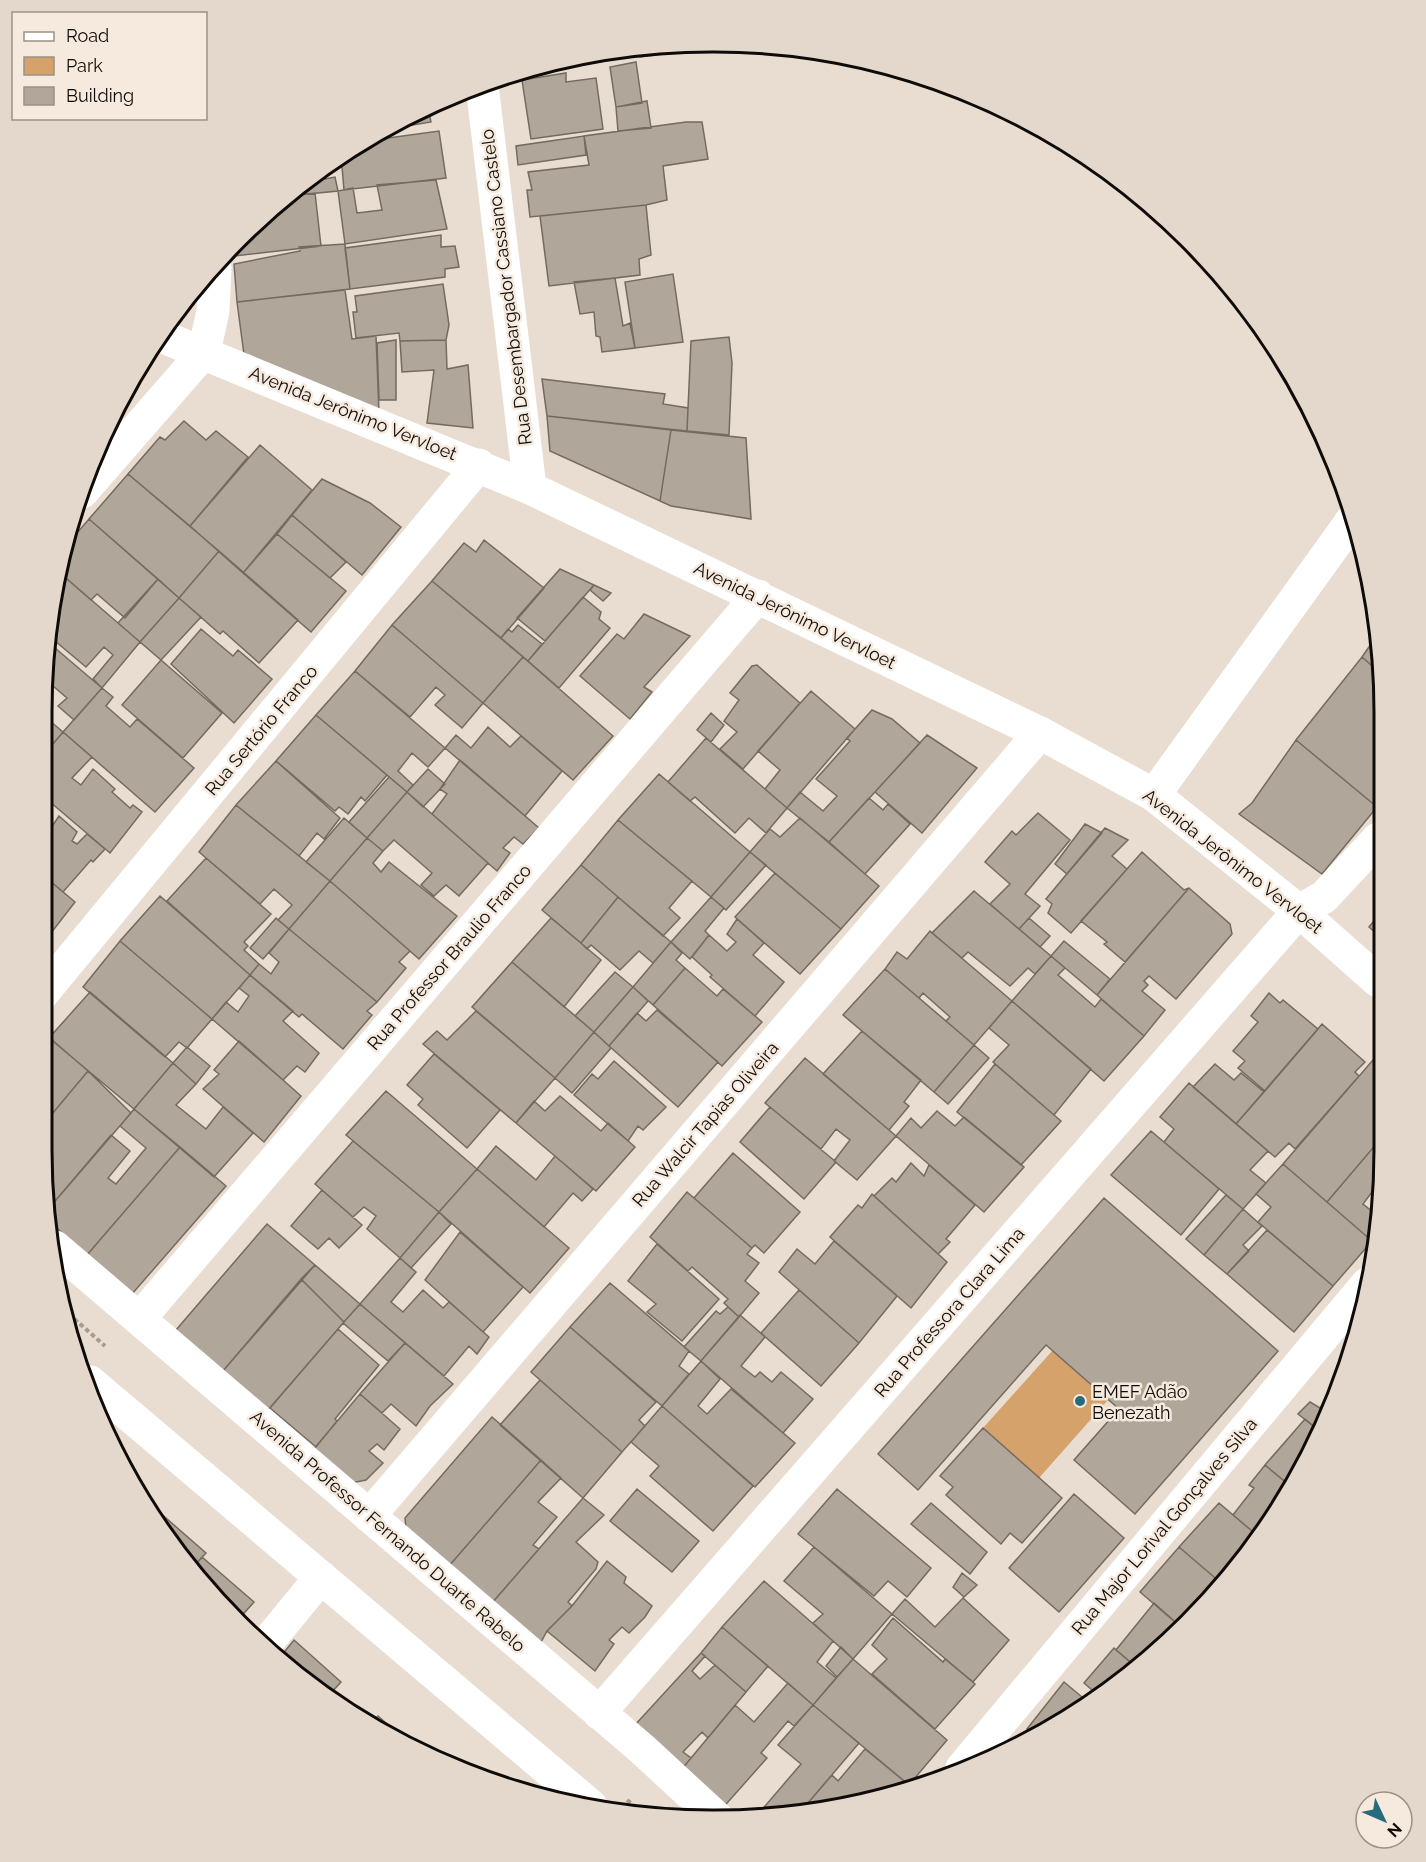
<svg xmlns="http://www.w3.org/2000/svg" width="1426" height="1862" viewBox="0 0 1426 1862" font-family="Raleway,sans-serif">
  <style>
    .green { fill: #d4a26a }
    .building { fill: #b1a69a; stroke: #746a5f; stroke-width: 1.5 }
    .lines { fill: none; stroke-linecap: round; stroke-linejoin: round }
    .path { stroke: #a69c93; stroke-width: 4; stroke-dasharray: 4.5 3; stroke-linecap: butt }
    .minor { stroke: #fff; stroke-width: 33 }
    .poi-dot { fill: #286b7d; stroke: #f6eade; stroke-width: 2 }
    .labels { text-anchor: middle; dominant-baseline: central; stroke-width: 5; stroke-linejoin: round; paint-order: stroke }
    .street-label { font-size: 18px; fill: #0f0b08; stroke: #f6eade }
    .poi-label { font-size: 18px; fill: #0f0b08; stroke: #f6eade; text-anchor: start }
    .rim { fill: none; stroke: #0f0b08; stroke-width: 3 }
  </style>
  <rect width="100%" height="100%" fill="#e9ddd1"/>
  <path class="green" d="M1053 1350 1108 1400 1039 1478 983 1428Z"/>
  <path class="building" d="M687 45 688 51 640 57 639 49Z
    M616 52 617 59 548 71 547 65 582 55Z
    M636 62 642 103 616 107 610 67Z
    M566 73V82L596 78 603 129 531 139 522 80Z
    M647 101 651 128 618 131 616 107Z
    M428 108 431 122 389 129Z
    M686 122H702L708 159 663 166 667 200 646 205 530 217 527 190H532L528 172 589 165 584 136Z
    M439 131 446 178 344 190 341 155 366 141Z
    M584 136 586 155 518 165 516 146Z
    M318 173 319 180 335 177 338 191 287 196Z
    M436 180 447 229 345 244 338 191 353 188 357 213 382 210 377 185Z
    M315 193 321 246 225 257 270 209 287 196Z
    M646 205 651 255 639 259 640 275 549 286 540 216Z
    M441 235V247L455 246 459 267 445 269V277L350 289 345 248Z
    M345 244 350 289 237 302 234 264 300 251 299 247Z
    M673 274 683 342 635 348 625 282Z
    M615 278 623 326 630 323 635 348 602 352 600 337 596 336 594 312 580 314 574 282Z
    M443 284 449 325 446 340 400 341 399 333 356 338 353 312H357L355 296Z
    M345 290 352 339 376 336 379 413 245 362 237 302Z
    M729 337 732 363 729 435 687 431 691 341Z
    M396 340V400H379L377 343Z
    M446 340 447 369 468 365 473 428 427 423 434 370 402 372 400 341Z
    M542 379 665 394 663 404 688 408 687 431 547 416Z
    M547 416 671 430 660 501 550 451Z
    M184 421 206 440 216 431 248 457 190 526 128 474 160 437 165 440Z
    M671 430 746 438 751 519 671 506 660 501Z
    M260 445 312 490 243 573 190 526Z
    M128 474 219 551 179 598 89 519Z
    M322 479 370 503 401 527 362 575 292 515Z
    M292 515 346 562 330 578 277 534Z
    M89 519 158 579 125 618 97 594 91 600 59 572 63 549Z
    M277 534 346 591 311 632 243 573Z
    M484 540 544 588 501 638 432 581 464 543 476 552Z
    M219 551 298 620 259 663 223 631 220 634 179 598Z
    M560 569 594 585 545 641 517 618Z
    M59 572 140 642 102 688 93 679 113 655 104 647 86 667 55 641 52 645 48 642Z
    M158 579 179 598 140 642 118 623Z
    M432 581 523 657 483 703 392 625Z
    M594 585 611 593 603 601 590 590Z
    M583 597 601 612 599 619 610 628 559 688 528 661Z
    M179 598 201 617 161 660 140 642Z
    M644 614 690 636 644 687 652 692 630 719 580 676 617 634 624 639Z
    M392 625 483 703 462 728 435 705 445 695 436 687 410 717 355 671Z
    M518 625 542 644 528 661 501 638 508 629 512 632Z
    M201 629 233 656 238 650 272 679 234 723 171 664Z
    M1378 634V671L1362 657Z
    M48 642 102 688 74 720 58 706 67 698 46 680 43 684Z
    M523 657 613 736 573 780 483 703Z
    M1362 657 1378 671 1377 807 1296 740Z
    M161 660 222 713 183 758 122 705Z
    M757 665 800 703 743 769 720 749 737 732 724 721 739 700 730 693 752 666Z
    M355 671 445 748 428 767 412 753 398 771 413 785 407 792 316 715Z
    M102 688 113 697 106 706 130 727 137 719 194 768 155 812 63 732Z
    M811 691 855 729 787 808 765 789 780 770 758 751Z
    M872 710 892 719 920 743 829 842 787 808 800 792 823 811 837 796 816 779 850 741 847 738Z
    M711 713 724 725 711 742 697 730Z
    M43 715 63 732 43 756Z
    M316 715 387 775 365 801 361 797 348 814 339 807 335 811 276 761Z
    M488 727 510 747 521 736 562 771 525 816 445 748 456 735 471 748Z
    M63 732 92 757 72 778 81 785 93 769 115 789 112 792 130 808 133 805 142 812 110 853 43 796V756Z
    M927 735 977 768 922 833 875 792Z
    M706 738 787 808 766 833 749 818 735 833 695 797 690 801 668 782Z
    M1296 740 1377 807 1322 874 1239 814 1252 803Z
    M460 760 539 828 523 844 514 837 503 848 510 853 497 871 432 814 447 794 440 789Z
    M276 761 340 818 324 839 317 833 299 856 236 805Z
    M428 769 445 784 423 807 407 792Z
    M659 774 750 852 711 897 618 820Z
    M389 777 407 792 367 838 349 822Z
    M407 792 488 863 459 896 446 885 434 896 421 885 432 873 394 840 383 851 367 838Z
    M869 798 883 810 888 804 910 824 865 874 829 842Z
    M236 805 330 881 289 929 278 920 292 905 274 889 260 904 199 852Z
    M1038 813 1070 840 1025 894 1040 906 1019 929 990 904 1010 884 985 862 1012 831 1016 835Z
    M59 816 77 832 72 841 77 844 87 834 105 849 93 862 91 860 63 892 43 875V826L49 831Z
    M344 818 367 838 330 881 306 862Z
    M800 818 879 886 841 929 750 852 770 829 780 837Z
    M618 820 692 881 669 908 680 918 663 936 581 865Z
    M1085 824 1102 833 1067 874 1055 864Z
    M1105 828 1128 840 1112 856 1127 869 1071 933 1048 913 1052 904 1046 899Z
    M367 838 383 851 373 863 381 872 389 862 457 916 419 959 330 881Z
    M750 852 766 865 726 910 711 897Z
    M1142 852 1184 890 1189 888 1125 962 1104 944 1107 942 1081 921Z
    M206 858 271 914 244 942 248 946 244 950 259 964 250 975 167 901Z
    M581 865 618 897 581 943 542 910Z
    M775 873 841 929 800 974 735 917Z
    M43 875 75 902 44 942H43Z
    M330 881 410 951 399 962 406 968 377 1002 289 929Z
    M1189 888 1230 924 1232 934 1176 999 1149 976 1144 981 1148 985 1142 991 1165 1010 1144 1036 1097 995Z
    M974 891 1051 956 1035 974 1028 968 1010 986 968 952 962 958 932 933Z
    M160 896 250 975 212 1019 120 941Z
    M618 897 671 942 653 963 639 951 620 970 591 945 587 949 581 943Z
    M711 897 724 908 705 931 709 935 690 959 671 942Z
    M1378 916V935L1369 927Z
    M276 918 289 929 263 959 250 948Z
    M551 918 601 960 564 1007 512 962Z
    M1029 918 1050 936 1040 947 1019 929Z
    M737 919 764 943 753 955 784 982 755 1016 710 977 712 975 692 957 709 935 727 951 736 942 727 934Z
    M289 929 377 1002 367 1011 372 1015 343 1049 302 1014 299 1017 250 975 259 964 271 974 279 962 269 953Z
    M930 931 1012 1001 974 1045 946 1021 950 1017 923 993 919 998 885 969 897 952 907 959Z
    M120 941 212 1019 187 1048 179 1042 165 1057 83 987Z
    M1064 941 1110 979 1097 995 1051 956Z
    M671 942 682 953 676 960 685 968 653 1005 633 987Z
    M1051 956 1065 968 1058 975 1095 1007 1101 999 1144 1036 1104 1081 1012 1001Z
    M512 962 594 1032 555 1078 472 1007Z
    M685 968 717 996 723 989 762 1022 722 1066 653 1005Z
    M885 969 974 1045 934 1092 843 1015Z
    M615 972 633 987 594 1032 575 1016Z
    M250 975 293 1011 283 1021 319 1053 305 1072 297 1066 283 1080 212 1019 226 1002 238 1012 249 996 239 988Z
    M633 987 648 1001 609 1046 594 1032Z
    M90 992 173 1063 134 1109 49 1038Z
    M1269 993 1280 1003 1283 1000 1318 1029 1265 1091 1238 1068 1245 1061 1233 1051 1258 1022 1251 1016Z
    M1012 1001 1091 1069 1054 1115 993 1062 1009 1045 989 1028Z
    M657 1010 718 1062 678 1107 609 1046 637 1013 646 1021Z
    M476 1011 555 1078 516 1123 423 1044 437 1031 447 1040Z
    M1322 1024 1365 1062 1355 1072 1359 1076 1295 1149 1289 1143 1275 1157 1236 1124Z
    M862 1031 921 1080 904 1102 909 1106 889 1130 823 1074Z
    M43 1032 88 1071 42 1126V1033Z
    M594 1032 611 1048 572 1093 555 1078Z
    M239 1041 301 1096 264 1142 203 1089 219 1074 214 1070Z
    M974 1045 989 1058 948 1104 934 1092Z
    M187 1047 210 1066 196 1084 173 1063Z
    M434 1054 500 1110 467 1148 418 1105 423 1099 407 1085Z
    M805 1058 896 1136 857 1180 834 1161 850 1140 836 1129 821 1149 765 1103Z
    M1373 1060 1378 1064V1142L1327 1202 1283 1164Z
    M614 1061 666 1107 643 1130 638 1126 628 1141 574 1095 592 1074 598 1079Z
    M173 1063 196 1084 176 1105 206 1129 223 1107 253 1133 214 1177 134 1109Z
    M995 1064 1061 1121 1021 1165 957 1112Z
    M1215 1064 1234 1080 1241 1073 1264 1092 1236 1124 1193 1087Z
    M88 1071 131 1113 50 1207 42 1149V1126Z
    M1189 1083 1268 1151 1250 1170 1266 1183 1243 1209 1164 1142 1174 1129 1160 1117Z
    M386 1091 477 1169 439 1212 346 1135Z
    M560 1096 601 1131 608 1123 635 1147 596 1191 516 1123 534 1101 545 1111Z
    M770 1107 836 1162 804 1199 740 1142Z
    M134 1109 180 1147 87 1255 52 1224 50 1207 111 1135 130 1151 108 1178 116 1184 146 1148 120 1126Z
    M937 1111 955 1126 964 1117 1024 1167 984 1212 896 1136 911 1118 921 1128Z
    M1151 1131 1219 1189 1181 1235 1111 1175Z
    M353 1141 439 1212 400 1258 367 1229 376 1216 364 1207 353 1217 315 1184Z
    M1378 1142V1184L1363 1204 1378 1216V1234L1372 1241 1327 1202Z
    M496 1146 536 1180 555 1156 593 1189 582 1201 573 1193 544 1227 477 1169Z
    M180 1147 226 1186 132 1294 87 1255Z
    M733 1153 800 1212 764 1253 755 1245 752 1248 694 1198Z
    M911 1163 924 1176 929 1165 975 1205 946 1239 950 1242 938 1254 874 1196 892 1178 896 1182Z
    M1283 1164 1372 1241 1333 1286 1258 1222 1271 1207 1256 1194Z
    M477 1169 569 1248 530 1293 439 1212Z
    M322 1190 362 1225 339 1248 329 1238 318 1249 291 1226Z
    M687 1192 752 1248 747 1254 759 1263 745 1281 759 1293 739 1317 724 1303 728 1299 692 1267 688 1271 650 1237Z
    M872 1194 947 1262 911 1308 830 1237 858 1205 862 1208Z
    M1226 1195 1243 1209 1204 1255 1186 1239Z
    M1104 1198 1278 1351 1135 1514 1074 1460 1119 1409 1046 1345 918 1490 878 1454Z
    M1243 1209 1262 1226 1243 1245 1249 1251 1227 1274 1204 1255Z
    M439 1212 451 1224 411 1268 400 1258Z
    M267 1224 315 1265 223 1371 176 1330Z
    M1267 1230 1333 1286 1294 1332 1227 1274Z
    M460 1232 523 1287 483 1332 425 1280Z
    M834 1241 897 1296 859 1343 779 1272 797 1249 815 1264Z
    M657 1244 719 1299 682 1341 647 1312 656 1304 628 1281Z
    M400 1258 416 1272 391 1302 403 1312 423 1290 443 1308 449 1302 489 1337 477 1354 469 1346 444 1376 360 1304Z
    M315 1265 360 1304 344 1322 301 1279Z
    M301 1279 344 1322 268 1410 223 1371Z
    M610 1283 689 1351 679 1366 689 1374 662 1406 570 1327Z
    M799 1290 859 1343 821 1386 761 1333Z
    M360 1304 405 1343 388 1361 343 1323Z
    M728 1307 739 1317 701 1361 684 1347 716 1311 720 1314Z
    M740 1315 765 1337 741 1366 755 1377 760 1372 772 1382 781 1372 813 1399 783 1433 701 1361Z
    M570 1327 656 1402 639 1420 645 1426 622 1452 531 1372Z
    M338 1329 379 1365 335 1419 337 1421 316 1447 270 1408Z
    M405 1343 453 1384 430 1406 416 1426 391 1404 382 1413 360 1394Z
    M1351 1353 1348 1365 1343 1376 1336 1371Z
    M701 1361 720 1379 698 1406 707 1414 731 1389 795 1443 755 1487 662 1406Z
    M540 1380 622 1452 583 1498 500 1425Z
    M1336 1389 1317 1429 1298 1414 1310 1402 1320 1408Z
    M360 1394 400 1429 384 1450 377 1444 369 1451 383 1463 366 1480 351 1483 313 1450Z
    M662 1406 753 1486 713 1531 650 1476 659 1466 631 1442Z
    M492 1417 541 1460 449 1566 406 1529 405 1518Z
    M1305 1419 1317 1429 1289 1485 1265 1465Z
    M983 1428 1062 1498 1022 1543 1010 1533 1001 1544 946 1495 953 1487 940 1476Z
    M541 1460 561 1478 538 1502 557 1517 533 1545 539 1549 492 1603 449 1566Z
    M1265 1465 1289 1485 1271 1521 1259 1537 1233 1515 1254 1488 1249 1485Z
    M637 1489 699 1541 672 1572 610 1521Z
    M837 1489 931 1568 907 1597 888 1581 874 1596 798 1534Z
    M1074 1494 1124 1538 1059 1612 1009 1568Z
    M143 1498 206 1553 194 1566 143 1499Z
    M583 1498 604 1515 576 1542 598 1562 596 1569 568 1602 572 1606 547 1631 541 1642 492 1603Z
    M931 1503 987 1552 970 1574 911 1524Z
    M1219 1503 1259 1537 1221 1583 1179 1547Z
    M814 1547 892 1614 853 1659 813 1623 823 1614 784 1581Z
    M1179 1547 1221 1583 1182 1628 1140 1592Z
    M202 1557 254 1602 237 1621 194 1566Z
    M607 1561 626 1577 624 1583 652 1606 645 1617 629 1633 622 1627 609 1640 614 1644 595 1671 547 1631 572 1606Z
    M962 1573 977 1585 964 1597 953 1587Z
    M764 1581 833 1641 817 1662 836 1678 813 1705 722 1627Z
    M963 1598 1009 1640 973 1682 892 1614 905 1599 935 1627Z
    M1154 1603 1182 1628 1135 1666 1116 1650Z
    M893 1618 943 1662 945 1659 975 1684 935 1729 872 1674 887 1659 872 1645Z
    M722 1627 768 1666 746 1692 701 1653Z
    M294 1640 341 1682 330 1694 281 1656Z
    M841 1647 853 1659 837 1677 826 1666Z
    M1114 1648 1135 1666 1099 1696 1084 1683Z
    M701 1653 705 1656 692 1671 700 1679 715 1665 746 1692 708 1738 702 1732 683 1752 691 1758 677 1775 634 1726Z
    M853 1659 947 1740 909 1785 813 1705Z
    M1064 1682 1082 1697 1079 1701 1086 1707 1032 1733 1027 1729Z
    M788 1683 813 1705 794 1726 788 1721 761 1753 767 1758 720 1811 677 1775 735 1705 754 1722Z
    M813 1705 859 1743 802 1810 754 1819 801 1764 778 1745Z
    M378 1716 409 1743 370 1724Z
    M865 1749 909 1785 905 1789 802 1810 832 1775 838 1781Z"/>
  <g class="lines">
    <path class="path" d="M63 1309 105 1346
      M627 1800 644 1814"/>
    <path class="minor" d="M482 85 530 488
      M161 336 530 488 1040 733 1154 795 1299 911 1378 981
      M82 492 204 352 213 311 215 268
      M1154 795 1353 519
      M42 994 479 465
      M55 1247 641 1748 718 1819
      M140 1318 758 596
      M90 1382 591 1806
      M369 1516 1040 733
      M266 1644 321 1577
      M599 1713 1299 911 1324 897 1378 839
      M962 1768 1367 1284"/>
  </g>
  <circle class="poi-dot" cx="1080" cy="1401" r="6"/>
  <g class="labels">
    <g class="street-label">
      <text transform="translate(506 287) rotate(-97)">Rua Desembargador Cassiano Castelo</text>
      <text transform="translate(353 413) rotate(22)">Avenida Jerônimo Vervloet</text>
      <text transform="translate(795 615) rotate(26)">Avenida Jerônimo Vervloet</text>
      <text transform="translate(261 730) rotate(-50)">Rua Sertório Franco</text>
      <text transform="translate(1233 861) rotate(38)">Avenida Jerônimo Vervloet</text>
      <text transform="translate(449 957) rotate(-49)">Rua Professor Braulio Franco</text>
      <text transform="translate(705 1124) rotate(-49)">Rua Walcir Tapias Oliveira</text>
      <text transform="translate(949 1312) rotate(-49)">Rua Professora Clara Lima</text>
      <text transform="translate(1164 1526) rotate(-50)">Rua Major Lorival Gonçalves Silva</text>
      <text transform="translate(388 1531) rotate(41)">Avenida Professor Fernando Duarte Rabelo</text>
    </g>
    <g class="poi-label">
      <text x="1092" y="1391">EMEF Adão<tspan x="1092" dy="21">Benezath</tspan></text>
    </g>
  </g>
  <path d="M0 0H1426V1862H0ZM712 52H714A660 660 0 0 1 1374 712V1150A660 660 0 0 1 714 1810H712A660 660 0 0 1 52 1150V712A660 660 0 0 1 712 52Z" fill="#e4d8cd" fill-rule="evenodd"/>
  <path class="rim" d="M712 52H714A660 660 0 0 1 1374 712V1150A660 660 0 0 1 714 1810H712A660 660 0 0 1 52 1150V712A660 660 0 0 1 712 52Z"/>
  <rect x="12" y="12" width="195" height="108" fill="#f6eade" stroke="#9a9188" stroke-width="1.5"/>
  <rect x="24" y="32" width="30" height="9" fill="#ffffff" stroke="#9a9188" stroke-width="1.5"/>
  <text x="66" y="42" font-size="18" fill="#0f0b08">Road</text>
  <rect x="24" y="57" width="30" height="18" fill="#d4a26a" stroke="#9a9188" stroke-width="1.5"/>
  <text x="66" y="72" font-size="18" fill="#0f0b08">Park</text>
  <rect x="24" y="87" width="30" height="18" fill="#b1a69a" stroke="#9a9188" stroke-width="1.5"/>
  <text x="66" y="102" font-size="18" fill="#0f0b08">Building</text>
  <g transform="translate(1384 1820) rotate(134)"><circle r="28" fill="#f6eade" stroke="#9a9188" stroke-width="1.5"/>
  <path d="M0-4.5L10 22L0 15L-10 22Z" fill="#286b7d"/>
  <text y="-9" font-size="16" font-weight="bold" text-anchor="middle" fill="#0f0b08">N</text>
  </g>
</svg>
